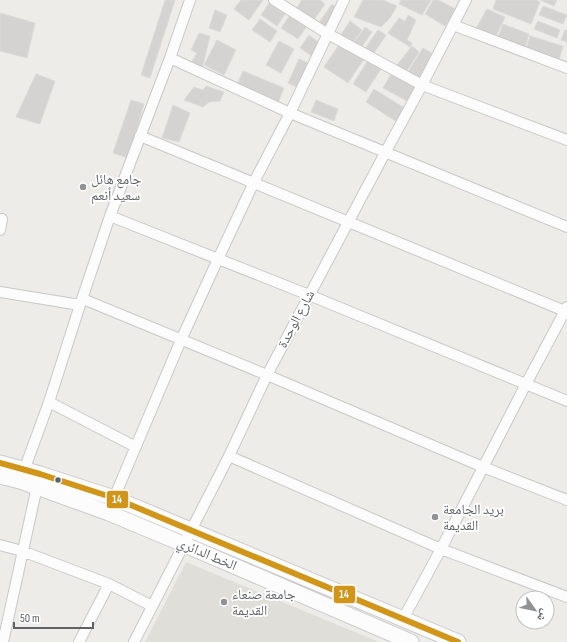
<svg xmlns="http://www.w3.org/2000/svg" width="567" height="642" viewBox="0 0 567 642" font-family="'Sofia Sans Condensed','Noto Naskh Arabic',sans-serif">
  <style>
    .education { fill: #e0ded9 }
    .building { fill: #d4d3d1; stroke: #dcdbd8 }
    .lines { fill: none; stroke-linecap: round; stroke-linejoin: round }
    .minor-casing { stroke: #c8c8c8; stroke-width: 12 }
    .secondary-casing { stroke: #cacaca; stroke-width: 17 }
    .minor { stroke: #fcfcfc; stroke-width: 10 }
    .secondary { stroke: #fcfcfc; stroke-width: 15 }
    .bus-1-casing { stroke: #fff; stroke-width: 9 }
    .bus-1 { stroke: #d19519; stroke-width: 6 }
    .poi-dot { fill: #909293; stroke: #fff; stroke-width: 1.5 }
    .bus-dot { fill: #5e6165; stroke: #fff; stroke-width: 1.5 }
    .labels { text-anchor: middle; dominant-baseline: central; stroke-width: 3.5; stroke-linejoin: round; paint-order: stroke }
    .poi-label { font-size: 14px; fill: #5e6165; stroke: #fff; text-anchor: start }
    .street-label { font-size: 14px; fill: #5e6165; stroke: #fff }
    .line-badge { stroke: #fff; stroke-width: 1.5 }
    .badge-label { font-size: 11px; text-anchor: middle; font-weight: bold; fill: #fff }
  </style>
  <rect width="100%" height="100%" fill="#edece9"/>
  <path class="education" d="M186 562 379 642H145Z"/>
  <path class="building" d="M165 0H175L150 78 141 75Z
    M241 0H263L249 20 234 9Z
    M302 0H320L325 4 313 21 296 9Z
    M363 0H383L397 6 390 18 381 27 354 17Z
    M401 0H431L422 15 399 4Z
    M433 0H438L456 9 445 26 425 14Z
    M496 0H536L540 2 531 24 493 9Z
    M540 0H557L554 6Z
    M269 3 285 14 277 26 261 15Z
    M332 4 338 9 325 29 318 24Z
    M543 6 567 15 563 24 539 15Z
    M487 9 505 17 495 38 475 30Z
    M215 10 227 15 220 32 209 28Z
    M0 13 35 23 27 58 0 51Z
    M290 15 307 26 298 39 281 28Z
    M408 15 416 20 407 40 412 43 410 47 388 33 399 18 405 21Z
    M260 19 277 31 270 42 252 30Z
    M350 21 362 30 352 44 340 36Z
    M538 21 560 30 557 38 534 29Z
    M503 24 529 34 525 47 498 37Z
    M365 27 372 32 361 48 354 43Z
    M378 30 386 35 372 56 364 50Z
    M565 30H567V42L561 40Z
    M199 33 210 36 202 69 190 65 197 53 191 50Z
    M309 35 322 45 313 57 300 48Z
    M530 36 563 46 559 60 526 49Z
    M217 40 236 50 224 75 204 65Z
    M279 41 294 49 281 73 266 65Z
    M340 43 364 59 348 83 324 67Z
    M412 46 419 52 405 74 394 69Z
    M423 48 433 54 419 78 408 72Z
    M299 59 315 66 304 91 288 83Z
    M368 60 381 69 366 92 353 84Z
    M243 71 284 88 278 103 237 85Z
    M36 74 55 81 40 124 16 117Z
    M391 74 415 87 407 101 383 88Z
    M206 86 224 92 220 101 209 102 203 107 184 100 194 87 203 90Z
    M374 89 406 109 397 122 366 102Z
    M131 100 144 104 128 158 113 153Z
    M316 100 338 109 334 121 311 112Z
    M173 105 190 113 179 142 162 138Z"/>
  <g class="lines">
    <defs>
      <path id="minor" d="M274 0 328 34 422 85 567 140
        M453 25 567 68
        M170 58 290 113 567 227
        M140 136 567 312
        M110 216 309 295 567 401
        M0 230 2 219
        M0 292 80 305
        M83 299 267 375 483 467 567 500
        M49 402 136 447
        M229 456 441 549 567 597
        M22 476 49 402 80 305 110 216 170 58 190 0
        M114 498 181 340 218 259 254 182 290 113 344 0
        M0 545 22 551 109 584 152 606
        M403 619 441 549 526 384 567 307
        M3 642 38 482
        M79 642 109 584
        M134 642 229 456 267 375 385 153 422 85 466 0"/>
      <path id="secondary" d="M0 463 40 474 114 498 458 642
        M0 476 20 481 109 513 183 544 411 642"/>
    </defs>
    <use href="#minor" class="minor-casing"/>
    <use href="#secondary" class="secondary-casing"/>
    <use href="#minor" class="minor"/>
    <use href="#secondary" class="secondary"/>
    <defs>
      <path id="bus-1" d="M0 463 40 474 114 498 458 642"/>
    </defs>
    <use href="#bus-1" class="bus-1-casing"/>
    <use href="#bus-1" class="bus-1"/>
  </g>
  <g class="poi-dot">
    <circle cx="83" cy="187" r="4"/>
    <circle cx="435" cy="517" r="4"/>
    <circle cx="224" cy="602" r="4"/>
  </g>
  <circle class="bus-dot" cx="58" cy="480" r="3.5"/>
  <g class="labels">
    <g class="poi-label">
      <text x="91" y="179">جامع هائل<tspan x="91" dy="16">سعيد أنعم</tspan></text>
      <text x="443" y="509">بريد الجامعة<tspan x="443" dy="16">القديمة</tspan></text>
      <text x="232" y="594">جامعة صنعاء<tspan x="232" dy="16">القديمة</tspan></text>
    </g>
    <g class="street-label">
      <text transform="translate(296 319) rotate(-62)">شارع الوحدة</text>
      <text transform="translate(207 554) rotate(23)">الخط الدائري</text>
    </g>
  </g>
  <g class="line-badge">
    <rect x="106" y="490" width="23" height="19" rx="4" fill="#d19519"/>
    <rect x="333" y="585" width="23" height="19" rx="4" fill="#d19519"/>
  </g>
  <g class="badge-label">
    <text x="117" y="503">14</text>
    <text x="344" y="598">14</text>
  </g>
  <g transform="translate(535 610) rotate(123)"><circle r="19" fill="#ffffff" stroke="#bfc0c1"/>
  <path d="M0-3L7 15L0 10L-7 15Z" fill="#909293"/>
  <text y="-6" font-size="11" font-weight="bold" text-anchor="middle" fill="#5e6165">ش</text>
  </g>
  <path d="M14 622v6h79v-6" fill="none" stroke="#5e6165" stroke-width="2"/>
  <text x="20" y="622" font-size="12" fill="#5e6165" stroke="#ffffff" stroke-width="3" paint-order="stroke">50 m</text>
</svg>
